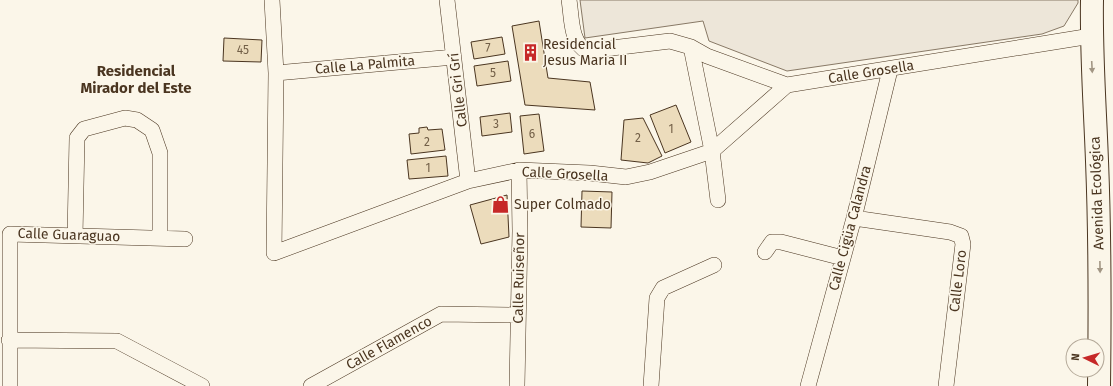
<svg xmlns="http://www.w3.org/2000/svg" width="1113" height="386" viewBox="0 0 1113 386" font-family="'Fira Sans',sans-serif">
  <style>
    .green { fill: #ede6d9; stroke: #887966 }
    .building { fill: #ecdcbc; stroke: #4a3520 }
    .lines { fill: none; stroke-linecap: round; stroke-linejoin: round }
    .street-casing { stroke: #4a3520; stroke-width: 16 }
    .primary-casing { stroke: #4a3520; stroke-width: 24 }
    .street { stroke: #fbf6e9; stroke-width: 15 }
    .primary { stroke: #fbf6e9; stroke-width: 22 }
    .oneway { fill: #a29684 }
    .labels { text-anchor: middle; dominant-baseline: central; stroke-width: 3; stroke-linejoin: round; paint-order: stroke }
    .number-label { font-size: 12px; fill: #725f47 }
    .poi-label { font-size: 14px; fill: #4a3520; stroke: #fbf6e9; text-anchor: start }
    .street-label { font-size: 14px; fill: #4a3520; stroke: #fbf6e9 }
    .neighbourhood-label { font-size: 15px; font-weight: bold; fill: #4a3520; stroke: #fbf6e9 }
  </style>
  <rect width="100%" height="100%" fill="#fbf6e9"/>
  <path class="green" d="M580 0H1078V3L1064 26 1042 34 787 71 709 41 703 21 585 38Z"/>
  <path class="building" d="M539 21 548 78 590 82 595 110 525 105 512 26Z
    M502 37 505 54 474 59 471 42Z
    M224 38 262 40 261 62 223 61Z
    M508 61 511 81 477 86 474 66Z
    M676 105 691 142 665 153 650 115Z
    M510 113 512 132 482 136 480 117Z
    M539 114 544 151 524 154 520 116Z
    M643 118 662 156 648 163 621 160 624 120Z
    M427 127 428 130 442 129 445 150 411 154 409 134 419 133V128Z
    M446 156 448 176 409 179 407 160Z
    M582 191 612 192 611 228 581 227Z
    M507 195 509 237 481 244 470 205Z"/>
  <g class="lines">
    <defs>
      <path id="street" d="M272 0 276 73 274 253 468 181 519 170 590 173 626 177 650 172 712 151 787 85 1091 36
        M447 0 468 181
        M569 0C572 17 570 43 587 51L670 41 691 47 707 56 787 85
        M691 47 712 151 718 200
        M276 73 454 57
        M854 218 950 232 961 236 963 244 946 386
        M75 236 77 138 84 129 125 118 137 120 152 130 160 153V238
        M765 252 772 242H781L843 258
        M9 340 117 341 202 386
        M10 386V234L185 239
        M311 386 441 314 518 315
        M517 386 520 231 519 170
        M651 386 657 298 663 288 714 265
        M808 386 854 218 890 70"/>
      <path id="primary" d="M1092 0C1091 54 1095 107 1097 161 1100 236 1100 311 1099 386"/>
    </defs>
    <use href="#street" class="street-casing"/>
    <use href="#primary" class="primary-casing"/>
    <use href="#street" class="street"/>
    <use href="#primary" class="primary"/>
  </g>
  <defs><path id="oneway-solid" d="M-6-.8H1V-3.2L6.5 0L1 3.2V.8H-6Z"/></defs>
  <g class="oneway">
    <use href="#oneway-solid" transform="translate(1092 67) rotate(87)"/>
    <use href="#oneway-solid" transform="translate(1100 267) rotate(89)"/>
  </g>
  <defs>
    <symbol id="building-bare" viewBox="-9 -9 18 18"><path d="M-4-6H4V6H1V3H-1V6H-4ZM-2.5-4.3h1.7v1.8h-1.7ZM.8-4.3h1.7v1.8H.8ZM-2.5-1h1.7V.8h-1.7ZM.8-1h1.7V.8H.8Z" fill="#c62828" stroke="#fbf6e9" stroke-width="2.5" paint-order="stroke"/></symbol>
    <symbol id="shop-bare" viewBox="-9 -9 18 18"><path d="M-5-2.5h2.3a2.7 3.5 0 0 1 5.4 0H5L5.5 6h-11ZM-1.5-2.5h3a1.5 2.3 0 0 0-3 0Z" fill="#c62828" stroke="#fbf6e9" stroke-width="2.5" paint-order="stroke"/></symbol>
  </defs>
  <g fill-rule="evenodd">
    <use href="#building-bare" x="518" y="40" width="25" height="25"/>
    <use href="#shop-bare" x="488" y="192" width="25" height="25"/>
  </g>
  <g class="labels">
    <g class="number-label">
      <text x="488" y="48">7</text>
      <text x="243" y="50">45</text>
      <text x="493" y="73">5</text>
      <text x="496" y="124">3</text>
      <text x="671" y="129">1</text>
      <text x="532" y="134">6</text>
      <text x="638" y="138">2</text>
      <text x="427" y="142">2</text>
      <text x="428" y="168">1</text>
    </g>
    <g class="poi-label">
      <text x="543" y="44">Residencial<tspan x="543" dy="16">Jesus Maria II</tspan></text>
      <text x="514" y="204">Super Colmado</text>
    </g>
    <g class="street-label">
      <text transform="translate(365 65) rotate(-5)">Calle La Palmita</text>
      <text transform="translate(871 72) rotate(-9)">Calle Grosella</text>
      <text transform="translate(458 90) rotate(-97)">Calle Gri Grí</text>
      <text transform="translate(565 174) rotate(3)">Calle Grosella</text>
      <text transform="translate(1097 193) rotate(-92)">Avenida Ecológica</text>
      <text transform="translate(850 228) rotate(-75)">Calle Cigüa Calandra</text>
      <text transform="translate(69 235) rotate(2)">Calle Guaraguao</text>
      <text transform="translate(519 278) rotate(-89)">Calle Ruiseñor</text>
      <text transform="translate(958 281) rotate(-83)">Calle Loro</text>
      <text transform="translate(389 343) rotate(-29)">Calle Flamenco</text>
    </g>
    <g class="neighbourhood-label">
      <text x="136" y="71">Residencial<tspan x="136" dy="17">Mirador del Este</tspan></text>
    </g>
  </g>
  <g transform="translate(1085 358) rotate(275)"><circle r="19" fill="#fbf6e9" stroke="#b4a999"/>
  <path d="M0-3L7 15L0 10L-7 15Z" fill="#c62828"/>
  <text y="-6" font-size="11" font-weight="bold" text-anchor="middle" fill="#4a3520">N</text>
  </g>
</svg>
